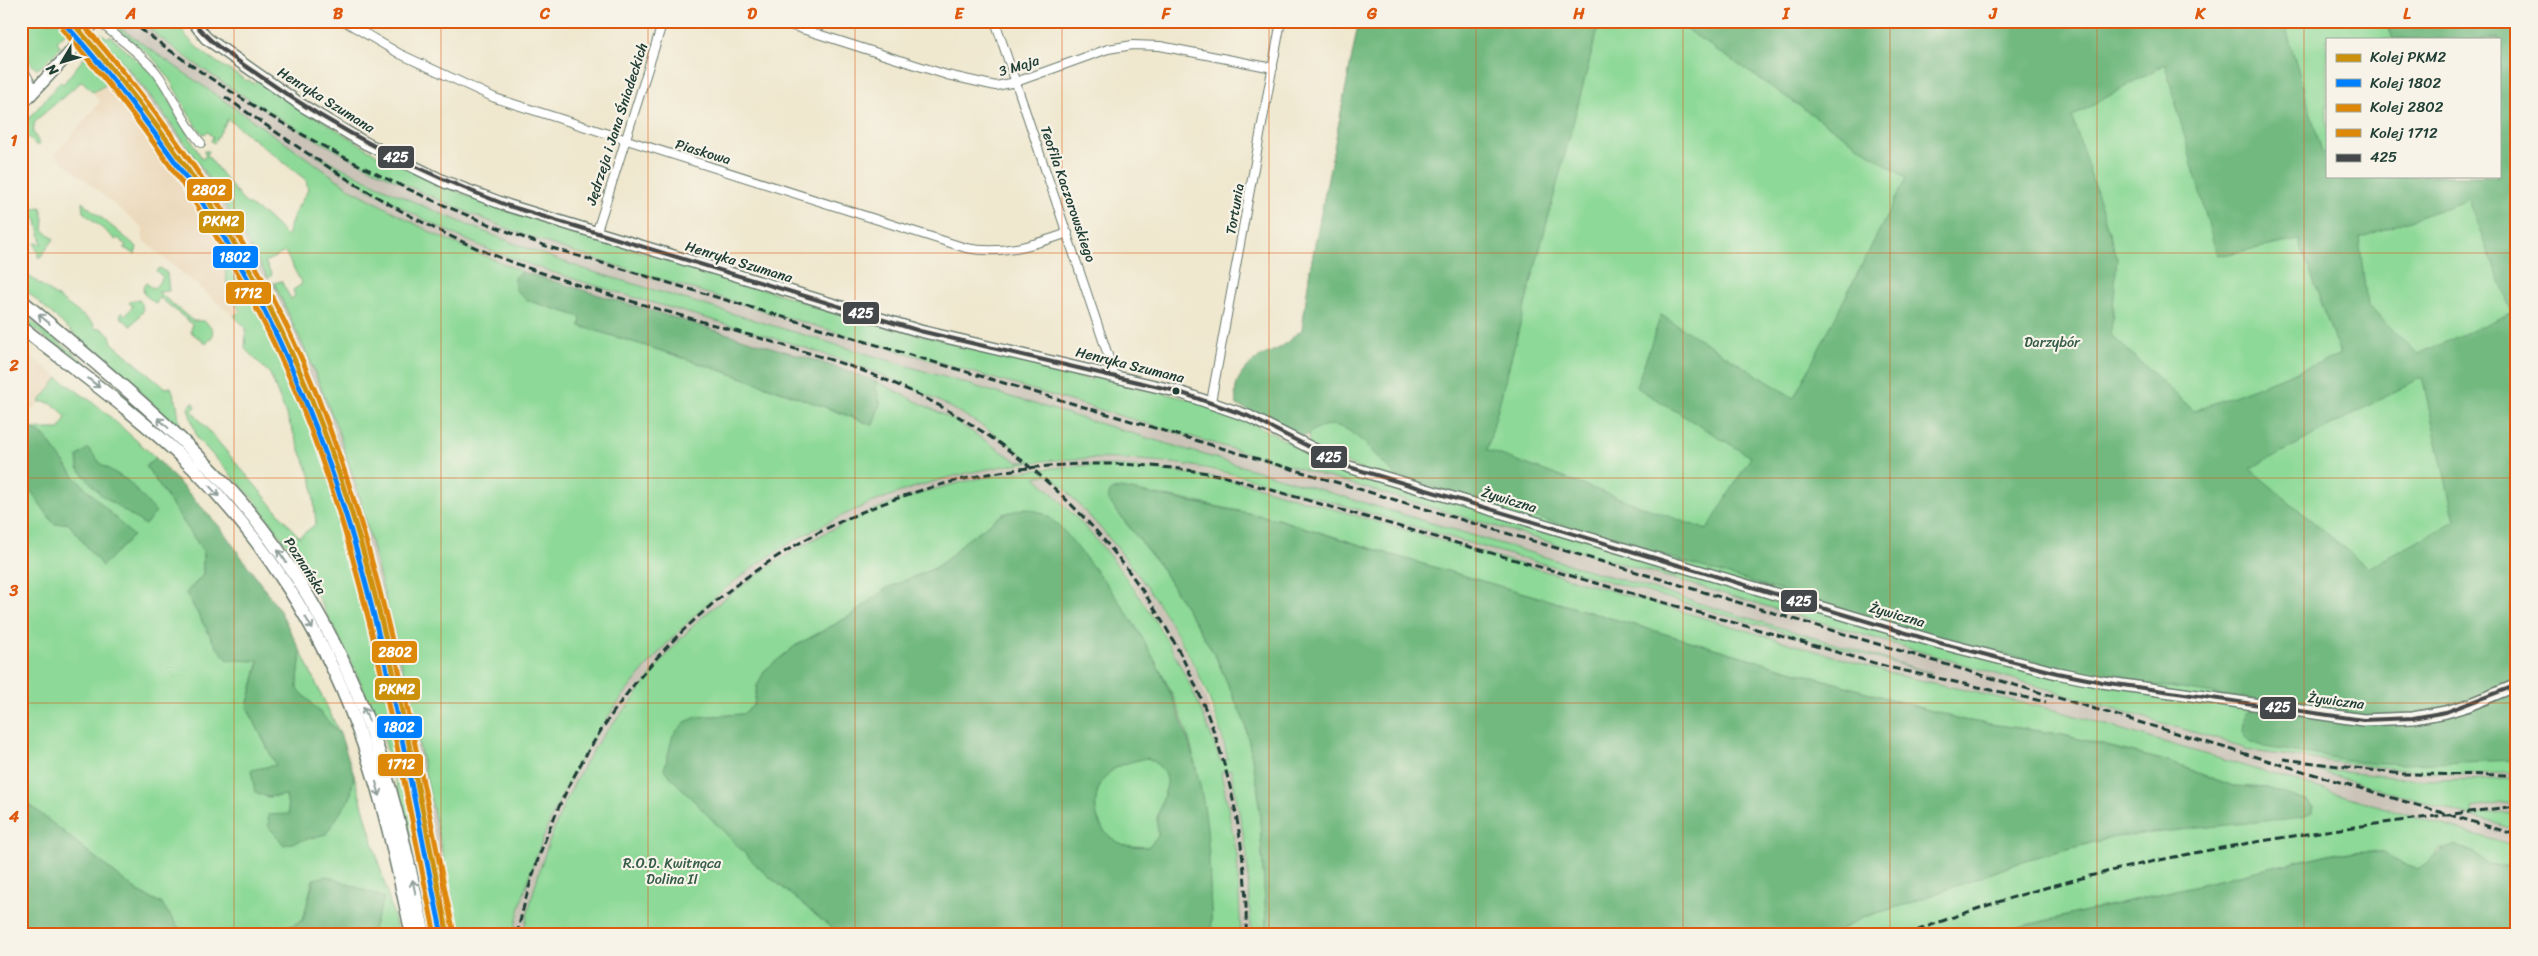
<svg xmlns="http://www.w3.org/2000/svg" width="2538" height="956" viewBox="0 0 2538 956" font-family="Sriracha,sans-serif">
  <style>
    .built { fill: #ebd8ba }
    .industrial { fill: #cbc3b8 }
    .green { fill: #8dd997; stroke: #568b66; fill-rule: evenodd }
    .forest { fill: #72b980; stroke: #487b5a; fill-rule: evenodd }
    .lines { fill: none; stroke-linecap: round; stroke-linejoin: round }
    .street-casing { stroke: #68786a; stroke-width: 10 }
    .secondary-casing { stroke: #68786a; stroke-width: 14 }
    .primary-casing { stroke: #68786a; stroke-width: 15 }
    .street { stroke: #fff; stroke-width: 8 }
    .secondary { stroke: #fff; stroke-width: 11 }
    .primary { stroke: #fff; stroke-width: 12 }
    .rail { stroke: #1f3d34; stroke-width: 3; stroke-dasharray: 8 4; stroke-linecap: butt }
    .bus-1-casing { stroke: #f7f3e8; stroke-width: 8 }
    .bus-1 { stroke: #45484a; stroke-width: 4 }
    .rail-1-casing { stroke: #f7f3e8; stroke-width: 9 }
    .rail-2-casing { stroke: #f7f3e8; stroke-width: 9 }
    .rail-3-casing { stroke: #f7f3e8; stroke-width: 9 }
    .rail-4-casing { stroke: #f7f3e8; stroke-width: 9 }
    .rail-1 { stroke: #cc910a; stroke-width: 5 }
    .rail-2 { stroke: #0080ff; stroke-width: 5 }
    .rail-3 { stroke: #dd8808; stroke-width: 5 }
    .rail-4 { stroke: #dd8808; stroke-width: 5 }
    .oneway { stroke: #8f9e9a }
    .grid { fill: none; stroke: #de580e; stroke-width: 1; stroke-opacity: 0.55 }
    .bus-dot { fill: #1f3d34; stroke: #f7f3e8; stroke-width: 2 }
    .labels { text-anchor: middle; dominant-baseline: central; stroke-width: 4.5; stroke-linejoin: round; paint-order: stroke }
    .street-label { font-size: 14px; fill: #1f3d34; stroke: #f7f3e8 }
    .park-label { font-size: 14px; fill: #355c48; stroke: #f7f3e8 }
    .line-badge { stroke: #f7f3e8; stroke-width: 2 }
    .badge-label { font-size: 14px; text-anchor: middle; font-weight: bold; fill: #fff }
    .neatline { fill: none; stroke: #de580e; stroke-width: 2 }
    .grid-label { font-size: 16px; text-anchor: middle; font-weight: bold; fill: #de580e }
  </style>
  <rect width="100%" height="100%" fill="#f7f3e8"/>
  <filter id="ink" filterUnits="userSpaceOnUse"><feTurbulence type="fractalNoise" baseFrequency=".02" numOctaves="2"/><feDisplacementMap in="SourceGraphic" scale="10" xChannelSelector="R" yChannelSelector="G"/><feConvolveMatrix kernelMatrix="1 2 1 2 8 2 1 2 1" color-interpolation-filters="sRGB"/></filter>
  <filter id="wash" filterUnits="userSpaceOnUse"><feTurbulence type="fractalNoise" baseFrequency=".0096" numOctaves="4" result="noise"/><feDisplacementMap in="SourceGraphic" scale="20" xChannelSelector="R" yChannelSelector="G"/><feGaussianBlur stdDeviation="1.12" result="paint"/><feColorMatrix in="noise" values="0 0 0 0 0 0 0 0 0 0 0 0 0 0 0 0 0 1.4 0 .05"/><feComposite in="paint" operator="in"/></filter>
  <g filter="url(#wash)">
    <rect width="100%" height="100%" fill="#efe7ce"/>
    <path class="built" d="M116 79 189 176 225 233 221 240 228 291 240 312 234 316 143 240V228L55 155 100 102 93 92Z
      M21 347 58 378 33 410 21 401Z"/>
    <path class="industrial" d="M64 21H87L162 110 204 169 268 278 274 283 311 363 338 430 360 498 382 578 460 935H443L365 582 344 506 321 436 292 365 263 303 228 238 189 176 116 79Z
      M111 21H139L178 53 230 87 286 123 356 161 431 197 508 228 591 257 1294 467 2260 750 2326 761 2452 774 2517 773V779L2446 781 2318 771 2517 830V847L2059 711 1901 676 1252 485 1195 473 1143 467 1094 465 1043 467 990 475 840 525 778 560 702 617 658 665 600 740 546 851 523 935H513L537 848 552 811 574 768 625 691 652 659 699 612 745 574 774 554 836 519 885 497 933 481 987 469 1093 458 1143 460 1195 467 1303 493 1502 552 1918 669 587 270 503 241 426 208 317 155 351 178 422 219 527 264 823 352 896 379 924 392 976 422 1030 461 1018 462 952 419 875 381 817 361 540 278 436 235 382 207 337 180Z
      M1050 476 1096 522 1135 570 1173 628 1197 674 1224 745 1238 798 1249 872 1251 935H1241L1240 891 1235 839 1218 755 1191 686 1162 628 1131 581 1073 512 1035 477Z
      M2517 801V811L2473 815 2472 807Z"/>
    <path class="green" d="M21 21 64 22 61 25 67 31 57 42 61 47 41 67 36 69C22 55 21 39 21 21Z
      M110 21 351 189 436 235 523 272 515 277 526 300 582 317 580 326C679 355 776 388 872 425L880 403 875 381 952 419 1018 462 1030 461C951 395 858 363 760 334 683 311 604 290 528 264 450 238 379 197 310 151 400 199 492 237 587 270L1932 673C1834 648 1737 618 1640 590 1591 576 1542 564 1493 550 1439 534 1385 518 1332 502 1286 489 1240 474 1193 466 1012 437 818 494 687 623 597 713 542 811 513 935H460L400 657 360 498 338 430 311 363 274 283 281 281 291 299 295 296 293 290 302 284 285 252 265 262 272 275 268 278C219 191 167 108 98 35L101 33 108 38 110 36 156 77 202 159 206 156 204 151H209L207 155 243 201 265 215 287 236 294 214 308 190 306 180 228 119 214 143 211 141 213 137 208 132 203 134C184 113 177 86 159 65 145 48 124 38 110 21Z
      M139 21H177C190 50 221 64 247 81L248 80 255 84 258 80 379 156 446 187 502 209 884 326 1055 367 1054 371 1091 380 1093 376 1196 401 1248 421 1345 471 1376 476 1309 447 1302 330 1310 270 1359 21H2517V773L2452 774 2351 764 2244 750V747L758 309C674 283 588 259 506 228 375 176 249 110 139 21ZM2327 39H2499V176H2327Z
      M88 53 93 59 96 56 116 79 93 92 82 81 35 121 33 132 40 145H36L23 131 26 122 60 82 63 84Z
      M82 202 137 247 135 254 124 248 126 245 118 238 116 240 83 212Z
      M41 207 44 219 43 230 54 239 39 259 35 243 42 244 37 220 30 216V213L34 208Z
      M225 233C354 444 391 696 443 935H432L413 845 384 739 355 670 303 568 254 500 197 438 188 408 193 402 196 407 192 411 299 537 316 524 312 480 270 374 245 349 246 328 234 316 240 311 228 291 221 239Z
      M160 268 167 273 169 291 158 292 193 321H204L212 328 213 335 206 344 191 332 192 324 159 297 156 304 144 294 143 287 146 283 154 289 163 277 156 271Z
      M21 270 94 324 93 327 97 329 99 327 110 335 112 343 165 388 171 387 177 404 180 429 21 286Z
      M139 300 142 304 143 311 131 326 120 317 122 312 126 315 133 306 129 303 131 301Z
      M21 313 80 358 128 401 30 326 21 318Z
      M58 378 98 406 156 458 146 466 203 551V575L186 593 216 646 228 660H259L247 707 276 765 268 797 286 795 290 815 269 827 350 798 354 775 399 935H373L371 932 383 897 313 879 303 920 272 935H184L161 903 138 892 21 798V481L24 480 54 524 68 523 132 536 74 476 45 437 34 429H60L66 417C58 407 52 401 39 402ZM88 449 102 465 128 481 145 524 100 494 78 456Z
      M1094 465C1148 467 1199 474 1252 485L1901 676 2059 711 2517 847V869L2487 864 2472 851 2439 849 2429 863 2417 869 2402 864 2382 852 2333 853 1985 935H1901L1899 932 1891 935H1831L1864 917 1910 903 2032 858 2115 837 2186 829 2267 788 2233 786 2166 761 2059 734 1963 720 1392 555 1278 519 1166 496 1114 508 1160 566 1215 655 1245 723 1258 787 1267 935H1251L1247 854 1231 770 1221 772 1237 855 1241 935H1212C1209 870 1207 806 1190 743 1173 682 1136 628 1101 577L964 542 950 557 935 568 887 588 850 616 795 646 757 686 754 705 743 714 697 717 759 868 840 935H523C537 868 561 798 599 741 610 726 623 712 635 697 652 674 669 650 690 629 709 609 733 592 756 576 862 501 966 471 1094 465ZM1047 475C1060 480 1070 496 1080 506 1144 572 1209 669 1228 760L1220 761C1183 649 1122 556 1035 477Z
      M301 652 340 734 297 688Z
      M1147 758 1163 767 1168 782 1157 818 1158 836 1148 847C1141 846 1131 847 1125 845 1087 833 1086 781 1121 765 1129 761 1138 760 1147 758Z
      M2313 769 2422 780 2517 779V801L2472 808 2473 815 2517 811V830Z"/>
    <path class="forest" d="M1359 21H1600L1487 450 1707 530 1751 457 1636 387 1661 315 1794 398 1906 178 1674 21H2296L2285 25 2322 152 2327 151V176H2499V39H2393L2386 21H2517V680L2458 704 2409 714 2358 715 2092 676 1933 636 1397 476C1369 454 1344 402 1304 437L1237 405C1231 384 1242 369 1260 357 1267 353 1275 351 1281 347 1289 342 1293 335 1302 330L1310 270ZM2165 64 2217 256 2299 240 2340 355 2194 411 2111 335 2117 257 2072 117ZM2468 200 2512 313 2418 354 2367 305 2359 238ZM2422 377 2455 521 2368 568 2250 469Z
      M523 272 817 361 875 381 880 403 873 425C776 388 679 355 580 326L581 317 526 300 515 289V277Z
      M21 420 45 437 74 476 133 536 102 566 68 523 54 524 24 481H21Z
      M88 448 102 465 128 481 156 512 145 525 100 494 78 468V456Z
      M156 458 220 527 280 611 301 652 297 688 340 734 354 775 350 798 326 834 284 845 269 827 268 815 289 814 286 795 267 797 255 792 251 770 276 765 247 707 259 661 228 660 216 646 186 593 203 575V551L146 466Z
      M1121 488 1277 519 1392 555 1963 720 2059 734 2166 761 2233 786 2267 788 2309 802 2313 807 2312 813 2302 817 2114 837 2032 858 1910 903 1864 917 1831 935H1267L1258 788 1245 723 1215 655 1160 566 1108 500 1110 491Z
      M1026 508C1031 510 1039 511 1044 514 1061 523 1080 552 1093 567 1154 641 1196 733 1207 828 1210 863 1210 899 1212 935H840L759 868 664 770 673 735 685 722 697 717 743 714 754 705 757 686 765 670 795 646 850 616 887 588 935 568 950 557 964 542 1003 514ZM1147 758C1180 777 1164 786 1158 816 1156 822 1158 829 1158 836L1148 847C1141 846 1131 847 1125 845 1087 833 1086 781 1121 765 1129 762 1139 760 1147 758Z
      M2517 689V760L2403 764 2360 762 2264 747 2248 740 2243 731 2245 714 2252 709 2384 724Z
      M21 798 138 892 161 903 184 935H21Z
      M2454 846 2472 851 2487 864 2517 869V935H1985L2333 853 2382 852 2402 864 2417 869C2434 860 2435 850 2454 846Z
      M327 876 384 898 372 932 373 935H272L303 920 314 879Z"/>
  </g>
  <g filter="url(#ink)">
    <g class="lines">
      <defs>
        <path id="street" d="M99 21C117 38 140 52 156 72 174 95 182 122 201 143
          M344 21 400 54 495 98 966 248C1002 255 1034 245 1068 233
          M777 21 947 75 996 86 1016 82 1108 49 1133 45 1160 46 1273 68
          M995 21 1115 376
          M21 65 35 91
          M596 234 663 21
          M1211 402 1281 21"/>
        <path id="secondary" d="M193 21 206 38 303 106 365 143 445 182 509 206 920 331 1176 391 1248 416 1349 467 1940 643 2057 673 2102 682 2363 720 2413 718 2446 712 2469 705 2517 685
          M21 105 67 56 95 21"/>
        <path id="primary" d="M21 300C91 359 164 418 226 485 288 553 338 638 369 724 394 792 409 864 424 935
          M21 327C80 373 140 416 193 468 264 540 321 629 356 724 382 792 397 864 412 935"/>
      </defs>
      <use href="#street" class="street-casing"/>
      <use href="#secondary" class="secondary-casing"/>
      <use href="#primary" class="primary-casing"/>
      <use href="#street" class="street"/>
      <use href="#secondary" class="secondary"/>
      <use href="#primary" class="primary"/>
      <path class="rail" d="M130 21C259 119 400 194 552 248L2517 835
        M225 97C312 157 397 217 496 256 583 290 674 313 763 339 804 352 846 363 886 380 1105 471 1252 697 1246 935
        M2283 759 2403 774 2517 775
        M517 935C586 607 898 412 1223 476L1892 668 2046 702
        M1906 935C2102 856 2309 832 2517 806"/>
      <defs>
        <path id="bus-1" d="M193 21C211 45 236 59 260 76 341 133 417 171 509 206L920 331 1176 391 1248 416 1349 467 1940 643 2057 673 2102 682 2363 720 2413 718 2446 712 2517 685"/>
      </defs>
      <use href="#bus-1" class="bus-1-casing"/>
      <use href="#bus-1" class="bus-1"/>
      <defs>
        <path id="rail-1" d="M71 21C172 134 254 257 311 398 381 569 410 755 448 935"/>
        <path id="rail-2" d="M66 25C168 139 248 259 305 400 375 570 404 755 442 935"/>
        <path id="rail-3" d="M80 21C179 133 263 258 318 398 386 570 416 753 454 934"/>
        <path id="rail-4" d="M62 29C162 142 242 262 300 402 369 572 398 756 435 935"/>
      </defs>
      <use href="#rail-1" class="rail-1-casing"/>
      <use href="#rail-2" class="rail-2-casing"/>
      <use href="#rail-3" class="rail-3-casing"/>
      <use href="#rail-4" class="rail-4-casing"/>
      <use href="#rail-1" class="rail-1"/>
      <use href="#rail-2" class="rail-2"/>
      <use href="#rail-3" class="rail-3"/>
      <use href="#rail-4" class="rail-4"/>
    </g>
    <defs><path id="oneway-shaft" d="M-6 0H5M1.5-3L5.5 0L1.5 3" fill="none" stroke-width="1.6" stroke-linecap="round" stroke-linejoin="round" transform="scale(1.25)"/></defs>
    <g class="oneway">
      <use href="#oneway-shaft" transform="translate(44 319) rotate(-140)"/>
      <use href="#oneway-shaft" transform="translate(94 383) rotate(38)"/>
      <use href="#oneway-shaft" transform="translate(163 423) rotate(-137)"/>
      <use href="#oneway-shaft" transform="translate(214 491) rotate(48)"/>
      <use href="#oneway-shaft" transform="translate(282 556) rotate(-125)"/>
      <use href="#oneway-shaft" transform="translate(309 623) rotate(60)"/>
      <use href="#oneway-shaft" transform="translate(366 714) rotate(-112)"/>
      <use href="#oneway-shaft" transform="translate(378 789) rotate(74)"/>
      <use href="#oneway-shaft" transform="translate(414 887) rotate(-102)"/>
    </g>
  </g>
  <path class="grid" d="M234 21V935M441 21V935M648 21V935M855 21V935M1062 21V935M1269 21V935M1476 21V935M1683 21V935M1890 21V935M2097 21V935M2304 21V935M21 253H2517M21 478H2517M21 703H2517"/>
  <circle class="bus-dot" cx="1176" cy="391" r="4.5"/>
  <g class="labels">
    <g class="street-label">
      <text transform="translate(1019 66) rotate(-17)">3 Maja</text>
      <text transform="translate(326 100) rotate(32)">Henryka Szumana</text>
      <text transform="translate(617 124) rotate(-72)">Jędrzeja i Jana Śniadeckich</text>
      <text transform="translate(703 152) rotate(17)">Piaskowa</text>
      <text transform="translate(1068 194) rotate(71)">Teofila Kaczorowskiego</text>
      <text transform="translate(1235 209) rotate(-80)">Tortunia</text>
      <text transform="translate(739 262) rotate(17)">Henryka Szumana</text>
      <text transform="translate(1130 365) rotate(14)">Henryka Szumana</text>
      <text transform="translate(1509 500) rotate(17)">Żywiczna</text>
      <text transform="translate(305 566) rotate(57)">Poznańska</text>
      <text transform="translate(1897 615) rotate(16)">Żywiczna</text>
      <text transform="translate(2336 701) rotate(7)">Żywiczna</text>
    </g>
    <g class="park-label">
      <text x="2052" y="342">Darzybór</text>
      <text x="672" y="863">R.O.D. Kwitnąca<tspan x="672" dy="16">Dolina II</tspan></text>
    </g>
  </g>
  <g class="line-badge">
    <rect x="377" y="145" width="38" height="24" rx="5" fill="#45484a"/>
    <rect x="186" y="178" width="47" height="24" rx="5" fill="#dd8808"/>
    <rect x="198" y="210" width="47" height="24" rx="5" fill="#cc910a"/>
    <rect x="212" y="245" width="47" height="24" rx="5" fill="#0080ff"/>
    <rect x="225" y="281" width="47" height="24" rx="5" fill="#dd8808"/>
    <rect x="842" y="301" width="38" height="24" rx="5" fill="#45484a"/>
    <rect x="1310" y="445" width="38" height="24" rx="5" fill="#45484a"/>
    <rect x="1780" y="589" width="38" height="24" rx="5" fill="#45484a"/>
    <rect x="371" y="640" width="47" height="24" rx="5" fill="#dd8808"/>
    <rect x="374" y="677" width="47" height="24" rx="5" fill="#cc910a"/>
    <rect x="2259" y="696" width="38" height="24" rx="5" fill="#45484a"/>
    <rect x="376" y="715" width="47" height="24" rx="5" fill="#0080ff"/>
    <rect x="377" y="753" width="47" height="24" rx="5" fill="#dd8808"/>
  </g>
  <g class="badge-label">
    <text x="396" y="162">425</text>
    <text x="209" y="195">2802</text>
    <text x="221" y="226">PKM2</text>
    <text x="235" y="262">1802</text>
    <text x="248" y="298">1712</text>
    <text x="861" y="318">425</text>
    <text x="1329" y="462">425</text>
    <text x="1799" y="606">425</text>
    <text x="395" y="657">2802</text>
    <text x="397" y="694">PKM2</text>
    <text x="2278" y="712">425</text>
    <text x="399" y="732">1802</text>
    <text x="401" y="769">1712</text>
  </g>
  <rect width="2538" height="956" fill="none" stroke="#f7f3e8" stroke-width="55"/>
  <rect x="2326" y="38" width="175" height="140" fill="#f7f3e8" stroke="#a1aaa0"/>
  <rect x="2336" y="54" width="25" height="8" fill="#cc910a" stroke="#a1aaa0"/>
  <text x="2370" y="62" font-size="15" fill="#1f3d34">Kolej PKM2</text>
  <rect x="2336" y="79" width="25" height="8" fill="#0080ff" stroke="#a1aaa0"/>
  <text x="2370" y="88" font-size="15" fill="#1f3d34">Kolej 1802</text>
  <rect x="2336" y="104" width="25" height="8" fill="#dd8808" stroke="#a1aaa0"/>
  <text x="2370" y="112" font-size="15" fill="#1f3d34">Kolej 2802</text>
  <rect x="2336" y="129" width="25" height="8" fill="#dd8808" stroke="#a1aaa0"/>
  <text x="2370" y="138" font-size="15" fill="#1f3d34">Kolej 1712</text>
  <rect x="2336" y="154" width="25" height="8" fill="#45484a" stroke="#a1aaa0"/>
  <text x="2370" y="162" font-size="15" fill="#1f3d34">425</text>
  <g transform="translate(62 62) rotate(232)" stroke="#f7f3e8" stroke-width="4" paint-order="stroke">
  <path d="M0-4L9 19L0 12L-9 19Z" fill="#1f3d34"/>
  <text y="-8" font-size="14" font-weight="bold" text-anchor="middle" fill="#1f3d34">N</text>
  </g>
  <rect x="28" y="28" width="2482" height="900" class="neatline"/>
  <g class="grid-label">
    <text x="131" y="19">A</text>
    <text x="338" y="19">B</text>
    <text x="545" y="19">C</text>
    <text x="752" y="19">D</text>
    <text x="959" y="19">E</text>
    <text x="1166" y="19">F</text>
    <text x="1372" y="19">G</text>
    <text x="1579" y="19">H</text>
    <text x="1786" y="19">I</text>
    <text x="1993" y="19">J</text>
    <text x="2200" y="19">K</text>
    <text x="2407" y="19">L</text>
    <text x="14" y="146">1</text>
    <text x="14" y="371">2</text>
    <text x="14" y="596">3</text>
    <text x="14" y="822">4</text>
  </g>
</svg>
